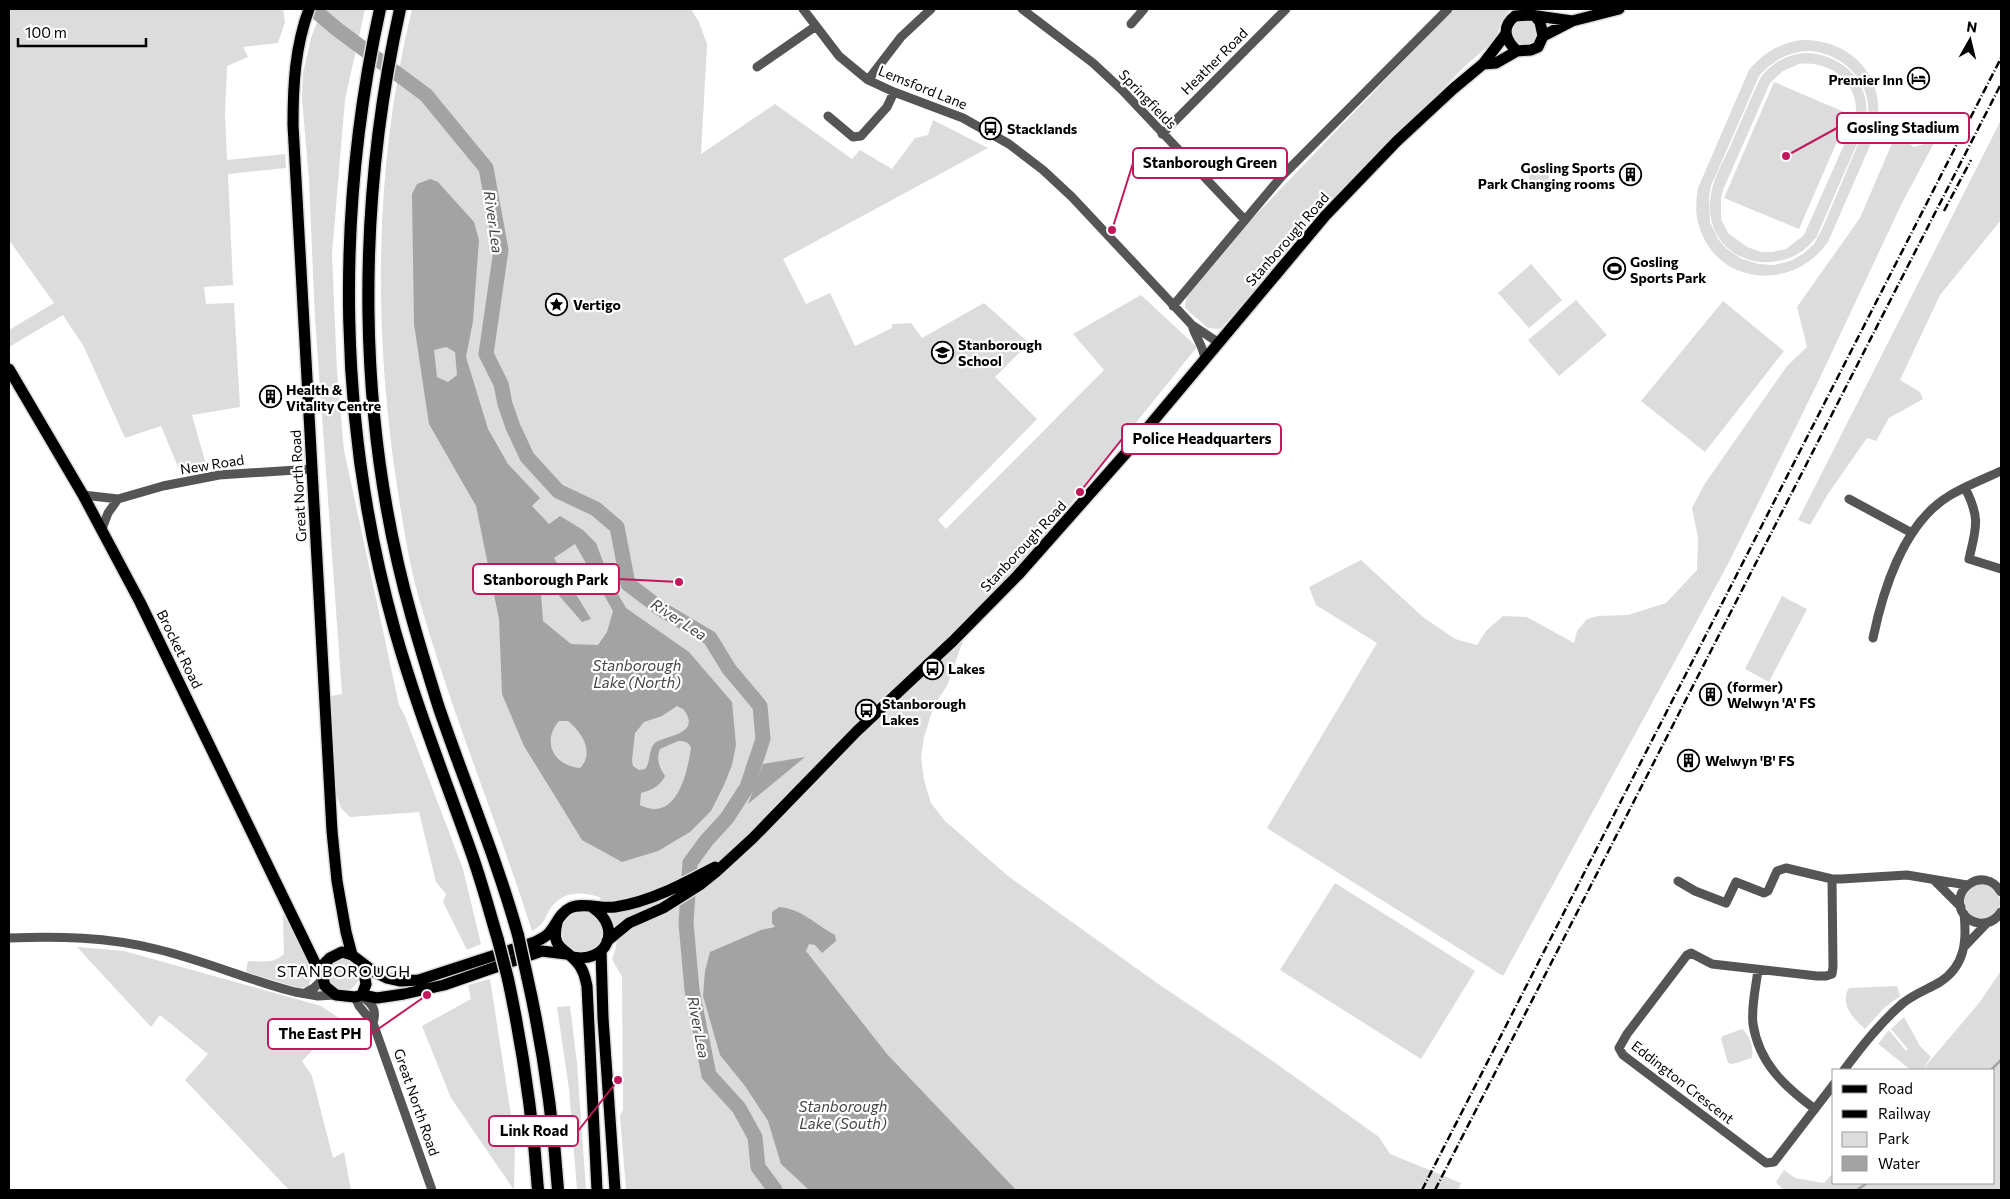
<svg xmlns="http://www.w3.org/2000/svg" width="2010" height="1199" viewBox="0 0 2010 1199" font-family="Commissioner,sans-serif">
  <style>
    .green { fill: #dcdcdc; fill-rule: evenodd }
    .water { fill: #a3a3a3; fill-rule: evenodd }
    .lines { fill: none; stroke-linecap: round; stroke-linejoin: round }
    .stream { stroke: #a3a3a3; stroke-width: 2.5 }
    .river { stroke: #a3a3a3; stroke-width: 15 }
    .major-casing { stroke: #dbdbdb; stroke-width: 14 }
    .highway-casing { stroke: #dbdbdb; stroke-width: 15 }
    .minor { stroke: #555; stroke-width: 9 }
    .major { stroke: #000; stroke-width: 11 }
    .highway { stroke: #000; stroke-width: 12 }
    .rail { stroke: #000; stroke-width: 2.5; stroke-dasharray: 8 2.5 1 2.5; stroke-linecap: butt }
    .highway-bridge-casing { stroke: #dbdbdb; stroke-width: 15; stroke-linecap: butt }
    .highway-bridge { stroke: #000; stroke-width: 12 }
    .labels { text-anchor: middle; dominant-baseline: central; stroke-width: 4.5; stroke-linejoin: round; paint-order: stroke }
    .street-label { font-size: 14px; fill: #000; stroke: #fff }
    .poi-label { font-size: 14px; font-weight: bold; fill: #000; stroke: #fff; text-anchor: start }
    .water-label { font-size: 15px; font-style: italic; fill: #444; stroke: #fff }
    .quarter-label { font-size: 16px; letter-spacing: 1px; fill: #000; stroke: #fff }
    .leader { fill: none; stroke: #c2185b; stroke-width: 2 }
    .callout-dot { fill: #c2185b; stroke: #fff; stroke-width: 2 }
    .callout { fill: #fff; stroke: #c2185b; stroke-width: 2 }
    .callout-label { font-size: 15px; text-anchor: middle; font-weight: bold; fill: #000 }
  </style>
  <rect width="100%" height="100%" fill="#fff"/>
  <path class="green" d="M9 9H283L285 22 278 43 243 47 248 57 227 66 225 114 227 160 285 154 286 168 228 174 233 285 204 287 206 304 234 303 240 407 192 415 207 468 181 474 161 426 125 438 84 347 63 315 9 347V330L54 303 9 240Z
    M322 9H365L345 100 332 254 337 371 344 450 399 705 405 716 463 869 481 944 467 950 443 902 446 894 436 882 419 812 350 817 341 808 335 789 331 696 342 694 315 319 309 180 302 99 303 73 311 38Z
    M412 9H691L699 22 707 44 701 154 775 104 852 159 860 150 892 169 915 138 928 135 933 120 988 148 783 259 806 304 830 293 855 346 892 328V324L911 323 922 338 984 303 1029 343 995 377 1037 419 938 520 946 529 1104 370 1073 334 1141 295 1197 347 1018 569 973 613 947 686 934 705 924 737 921 757 924 780 931 803 945 821 1008 876 1154 981 1264 1055 1379 1137 1390 1154 1461 1183 1458 1190H626L620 1116 623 1109 622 977 612 959C623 934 613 918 599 897 582 892 567 891 554 904 544 915 548 922 532 931 497 821 452 714 420 602 409 564 403 525 397 486 373 327 374 165 412 9Z
    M1453 9H1510L1500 24 1496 39 1465 66 1382 151 1220 329 1208 328 1185 308 1186 298 1247 224Z
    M1512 33a13 13 0 1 1 26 0a13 13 0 1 1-26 0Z
    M1802 40C1855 39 1890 83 1875 134L1828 242C1793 292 1717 286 1699 226 1695 214 1696 200 1698 188L1749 70C1763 53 1780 43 1802 40ZM1811 51C1847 55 1875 86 1867 123L1823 227 1814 244 1803 254 1790 261 1774 265 1759 264 1742 259 1727 249 1718 239 1710 222 1709 197 1711 186 1759 76C1773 60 1790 51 1811 51Z
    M1803 53C1839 52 1871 80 1866 118 1864 132 1856 145 1851 158 1839 184 1828 210 1817 236 1784 283 1707 264 1710 203 1710 184 1722 164 1730 147 1740 123 1750 100 1761 77 1772 63 1786 55 1803 53ZM1799 64C1832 60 1862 85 1855 120L1804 235 1786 249 1772 252H1761L1747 247 1728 233 1721 219V198L1723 190 1770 83 1783 71Z
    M1774 82 1849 114 1799 229 1724 198Z
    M2001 120V220L1940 295 1900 380 1920 392 1923 399 1889 418 1876 441 1867 438 1828 494 1810 525 1798 520Z
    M1896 134 1914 147 1935 141 1901 205 1818 382 1728 564 1503 976 1267 828 1377 643 1316 605 1309 587 1361 560 1423 617 1455 639 1477 645 1486 631 1503 616 1527 617 1574 643 1577 631 1587 619 1598 616 1628 615 1666 603 1697 570 1698 538 1692 508 1704 485 1787 366 1807 347 1797 307 1860 218Z
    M1529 177a10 10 0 1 1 20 0a10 10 0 1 1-20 0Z
    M1531 264 1562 300 1529 328 1498 293Z
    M1576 300 1607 335 1559 376 1528 340Z
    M1723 301 1784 351 1705 452 1641 401Z
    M1782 596 1807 609 1769 682 1745 669Z
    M1335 883 1475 971 1421 1059 1280 970Z
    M1964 902a18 18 0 1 1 36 0a18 18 0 1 1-36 0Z
    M562 932a20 20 0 1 1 40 0a20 20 0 1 1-40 0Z
    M283 914C291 929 316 969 309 984L311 986 299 988 246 972 248 961C261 961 274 964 284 954Z
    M77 947 124 951 321 1006 342 1020 302 1061 312 1076 333 1158 344 1152 351 1190H289L185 1080 208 1054 160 1015 151 1027Z
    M327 975a16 16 0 1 1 32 0a16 16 0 1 1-32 0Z
    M2001 971V1190H1783L1776 1182 1784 1170 1795 1178 1824 1183 1834 1172V1183H1994V1070H1911L1878 1044 1889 1030 1906 1051 1908 1049 1891 1029 1904 1017 1920 1046 1931 1057 1923 1069 1979 1003Z
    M490 979 515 1141 514 1190 451 1098 422 1026 471 999 468 985Z
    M1897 986 1900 996 1884 1008 1865 1029C1854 1019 1839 1004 1849 988Z
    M570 1006 577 1063 586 1190H577L569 1089 557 1007Z
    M1742 1029C1750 1035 1754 1049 1752 1058L1733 1064 1728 1063 1721 1039 1723 1036Z"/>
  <path class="water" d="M430 179 438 182 474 222 479 240 473 321 466 357 488 429 508 464 540 498 532 506 549 524 560 516 583 530 596 543 610 580 626 608 689 652 732 702 736 745 732 765 724 785 711 811 690 832 658 851 622 862 582 840 524 746 502 694 499 619 476 506 429 424 414 324 412 194 417 184ZM446 347 455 352 457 375 448 382 437 377 434 350ZM575 544 613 611 607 632 598 645 571 644 543 621 541 594 556 592 582 622 591 619 554 558ZM677 706C681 708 684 709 686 713 699 736 663 735 654 744 648 751 651 762 645 769L639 770 633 766 632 760 635 733 644 722 662 716ZM559 721H568C582 732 595 753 580 768 554 766 541 742 559 721ZM678 741C685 741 689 742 691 748 687 775 676 823 640 805L641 793C652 790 660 786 665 776 659 766 656 760 660 749Z
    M805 757 748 804 763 764Z
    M779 907C802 909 816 925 835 935L836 941 822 953 815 945 809 944 806 951 887 1054 1016 1190H809L781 1164 768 1121 745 1086 720 1055 703 996 705 971 710 952 761 930 775 927 772 923V912Z"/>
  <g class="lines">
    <path class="stream" d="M1991 1070 2001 1060
      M1857 1190 1867 1183"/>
    <path class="river" d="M313 9 338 30 426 95 486 168 501 250 486 354 501 384 505 404 513 427 527 457 558 491 596 509 617 527 628 584 661 609 710 638 729 669 760 706 763 739 747 787 727 818 706 841 690 863 686 923 692 990 709 1075 739 1108 755 1137 758 1167 775 1190"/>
    <defs>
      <path id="major" d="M309 9C295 47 293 85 293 125L332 831 337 881 346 932 352 955
        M1543 36 1572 21 1619 9
        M1517 51C1505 40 1501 27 1515 16L1530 15 1572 21
        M1483 64 1496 63 1517 51 1531 50 1538 47 1543 36 1540 22 1536 17
        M9 369 83 495 140 602 316 965 322 973
        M557 923C551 948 563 947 576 961 583 968 585 977 587 986L597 1190
        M607 941 629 923 663 908 701 884 716 872 753 838 857 731 953 641 1018 575 1134 444 1325 216 1397 141 1453 89 1483 64 1505 35
        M601 951 603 1018 615 1190
        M566 954 542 951 444 985 404 994 377 998 362 995 355 997 336 995 325 986 322 973 324 964 330 958 342 952 352 955 373 971 387 978 401 981 419 980 535 942C539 940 544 938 548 934 556 926 559 913 570 908 582 902 601 909 615 907 650 902 685 883 715 867
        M572 957C607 964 623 928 593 908
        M362 963 366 984 362 995"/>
      <path id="highway" d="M380 9C335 214 338 428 395 631 416 705 444 776 470 849 481 879 489 910 498 940
        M400 9C356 208 356 421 412 618 420 647 429 676 438 705 464 782 496 856 518 935
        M527 976C543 1047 553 1118 558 1190
        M508 979C523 1049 533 1119 538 1190"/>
    </defs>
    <use href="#major" class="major-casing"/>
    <use href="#highway" class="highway-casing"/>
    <path class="minor" d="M803 9 839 56 868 80 894 92 963 118 1009 144 1043 170 1072 197 1192 325 1219 343
      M1022 9 1093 63 1122 90 1245 220
      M1131 24 1144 9
      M757 67 816 26
      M868 80 901 37 931 9
      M828 116 853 137 861 136 887 107 894 92
      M1162 134 1286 9
      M1173 306 1281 177 1448 9
      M1192 325C1195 337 1203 345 1205 359
      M1965 488C1981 519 1976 528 1969 559L2001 569
      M83 495 118 499 163 486 219 475 312 469
      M1849 499 1912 533
      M102 529 108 513 118 499
      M1873 638C1883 590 1904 523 1949 496 1965 486 1984 479 2001 471
      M1832 879 1833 967 1832 974 1826 976H1817L1712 964 1691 953 1687 955 1627 1034 1619 1048 1623 1055 1766 1163 1774 1162 1834 1084
      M1678 881 1695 891 1726 903 1736 882 1764 893 1768 891 1777 871 1786 868 1832 879H1841L1907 875 1967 885
      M1935 881 1961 907
      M2001 892C1984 863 1945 892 1965 916 1969 920 1973 922 1979 923 1989 924 1996 920 2001 912
      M9 938C59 936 107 937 156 949 203 960 248 980 295 992L318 996 336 995
      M1965 946 1987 923
      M1758 970C1756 986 1751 1007 1753 1024 1759 1063 1784 1086 1815 1109
      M305 993 314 988 323 979
      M355 997 359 1006 373 1023 432 1190
      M363 997C373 1005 377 1010 373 1023
      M1844 1070C1862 1046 1880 1023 1903 1003 1914 994 1928 989 1940 982 1965 966 1967 941 1964 914"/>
    <use href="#major" class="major"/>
    <use href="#highway" class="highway"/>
    <path class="rail" d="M1944 211 1971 160
      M1422 1190 2001 58
      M1435 1190 2001 84"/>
    <defs>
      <path id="highway-bridge" d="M518 935 527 976
        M498 940 508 979"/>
    </defs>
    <use href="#highway-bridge" class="highway-bridge-casing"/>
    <use href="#highway-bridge" class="highway-bridge"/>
  </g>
  <defs>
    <symbol id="hotel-ring" viewBox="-11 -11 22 22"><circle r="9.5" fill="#fff" stroke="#000" stroke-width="1.5"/><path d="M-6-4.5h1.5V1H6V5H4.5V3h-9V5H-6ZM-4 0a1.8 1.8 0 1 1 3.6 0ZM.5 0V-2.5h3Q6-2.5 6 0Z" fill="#000"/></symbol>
    <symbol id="bus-ring" viewBox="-11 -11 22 22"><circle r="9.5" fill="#fff" stroke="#000" stroke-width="1.5"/><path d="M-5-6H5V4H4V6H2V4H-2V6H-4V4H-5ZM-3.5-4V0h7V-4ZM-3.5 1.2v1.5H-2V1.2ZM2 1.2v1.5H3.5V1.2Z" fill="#000"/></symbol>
    <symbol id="building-ring" viewBox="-11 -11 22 22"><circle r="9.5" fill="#fff" stroke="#000" stroke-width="1.5"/><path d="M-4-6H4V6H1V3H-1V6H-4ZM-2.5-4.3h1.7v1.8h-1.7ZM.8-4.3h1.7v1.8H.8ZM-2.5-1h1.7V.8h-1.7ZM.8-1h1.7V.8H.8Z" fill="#000"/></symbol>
    <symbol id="stadium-ring" viewBox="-11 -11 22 22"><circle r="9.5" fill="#fff" stroke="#000" stroke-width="1.5"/><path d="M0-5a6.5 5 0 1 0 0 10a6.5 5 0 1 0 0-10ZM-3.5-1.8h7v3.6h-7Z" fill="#000"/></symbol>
    <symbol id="sight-ring" viewBox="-11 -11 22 22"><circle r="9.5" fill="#fff" stroke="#000" stroke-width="1.5"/><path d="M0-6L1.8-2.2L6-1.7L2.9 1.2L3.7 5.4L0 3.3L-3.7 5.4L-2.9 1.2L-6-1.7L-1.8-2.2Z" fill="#000"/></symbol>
    <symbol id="school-ring" viewBox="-11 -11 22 22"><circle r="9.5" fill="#fff" stroke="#000" stroke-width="1.5"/><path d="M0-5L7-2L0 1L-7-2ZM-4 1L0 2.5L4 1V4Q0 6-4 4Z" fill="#000"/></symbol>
  </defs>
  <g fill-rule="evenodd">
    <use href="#hotel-ring" x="1906" y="66" width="25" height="25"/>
    <use href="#bus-ring" x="978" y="116" width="25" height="25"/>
    <use href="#building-ring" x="1618" y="162" width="25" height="25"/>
    <use href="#stadium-ring" x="1602" y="256" width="25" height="25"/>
    <use href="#sight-ring" x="544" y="292" width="25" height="25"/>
    <use href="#school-ring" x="930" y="340" width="25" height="25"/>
    <use href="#building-ring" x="258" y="384" width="25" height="25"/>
    <use href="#bus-ring" x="920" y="656" width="25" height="25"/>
    <use href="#building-ring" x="1698" y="682" width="25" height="25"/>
    <use href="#bus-ring" x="854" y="698" width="25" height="25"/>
    <use href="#building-ring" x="1676" y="748" width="25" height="25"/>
  </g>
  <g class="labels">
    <g class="street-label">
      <text transform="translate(1214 61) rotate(-45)">Heather Road</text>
      <text transform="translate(923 87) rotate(22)">Lemsford Lane</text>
      <text transform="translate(1148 99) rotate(46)">Springfields</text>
      <text transform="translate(1287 239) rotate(-49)">Stanborough Road</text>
      <text transform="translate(212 464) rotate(-9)">New Road</text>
      <text transform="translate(298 486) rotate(-93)">Great North Road</text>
      <text transform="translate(1023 546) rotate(-47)">Stanborough Road</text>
      <text transform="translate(180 649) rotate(64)">Brocket Road</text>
      <text transform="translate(1683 1082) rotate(38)">Eddington Crescent</text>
      <text transform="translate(417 1102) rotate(71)">Great North Road</text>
    </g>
    <g class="poi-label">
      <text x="1903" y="79" text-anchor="end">Premier Inn</text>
      <text x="1007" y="128">Stacklands</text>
      <text x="1615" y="167" text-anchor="end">Gosling Sports<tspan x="1615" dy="16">Park Changing rooms</tspan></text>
      <text x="1630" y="261">Gosling<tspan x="1630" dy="16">Sports Park</tspan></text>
      <text x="573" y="304">Vertigo</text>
      <text x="958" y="344">Stanborough<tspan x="958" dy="16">School</tspan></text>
      <text x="286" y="389">Health &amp;<tspan x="286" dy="16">Vitality Centre</tspan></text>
      <text x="948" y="668">Lakes</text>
      <text x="1727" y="686">(former)<tspan x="1727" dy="16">Welwyn 'A' FS</tspan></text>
      <text x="882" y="703">Stanborough<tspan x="882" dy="16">Lakes</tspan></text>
      <text x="1705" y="760">Welwyn 'B' FS</text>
    </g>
    <g class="water-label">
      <text transform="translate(494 222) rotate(82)">River Lea</text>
      <text transform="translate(679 619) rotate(33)">River Lea</text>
      <text x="637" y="665">Stanborough<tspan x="637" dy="17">Lake (North)</tspan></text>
      <text transform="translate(699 1027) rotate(79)">River Lea</text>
      <text x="843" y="1106">Stanborough<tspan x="843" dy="17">Lake (South)</tspan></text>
    </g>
    <g class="quarter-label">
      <text x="344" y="970">STANBOROUGH</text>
    </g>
  </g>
  <path class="leader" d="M1786 156L1837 128M1112 230L1133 163M1080 492L1122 439M679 582L619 579M427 995L371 1034M618 1080L578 1131"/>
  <g class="callout-dot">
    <circle cx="1786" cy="156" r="5"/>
    <circle cx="1112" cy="230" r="5"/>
    <circle cx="1080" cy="492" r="5"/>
    <circle cx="679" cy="582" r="5"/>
    <circle cx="427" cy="995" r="5"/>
    <circle cx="618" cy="1080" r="5"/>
  </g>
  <g class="callout">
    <rect x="1837" y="113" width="132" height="30" rx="5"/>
    <rect x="1133" y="148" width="154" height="30" rx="5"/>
    <rect x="1122" y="424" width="159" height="30" rx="5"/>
    <rect x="473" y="564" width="146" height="30" rx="5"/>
    <rect x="268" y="1019" width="103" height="30" rx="5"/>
    <rect x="489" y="1116" width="89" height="30" rx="5"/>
  </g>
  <g class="callout-label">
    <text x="1903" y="133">Gosling Stadium</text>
    <text x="1210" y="168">Stanborough Green</text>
    <text x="1202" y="444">Police Headquarters</text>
    <text x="546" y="585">Stanborough Park</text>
    <text x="320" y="1039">The East PH</text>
    <text x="534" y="1136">Link Road</text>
  </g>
  <rect width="2010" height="1199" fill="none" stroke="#000000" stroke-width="20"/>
  <rect x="1832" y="1069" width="162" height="115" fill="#ffffff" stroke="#999999"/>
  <rect x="1842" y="1085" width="25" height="8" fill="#000000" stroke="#999999"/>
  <text x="1878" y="1094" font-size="15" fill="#000000">Road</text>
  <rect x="1842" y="1110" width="25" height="8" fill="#000000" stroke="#999999"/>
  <text x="1878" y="1119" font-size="15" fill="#000000">Railway</text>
  <rect x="1842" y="1132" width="25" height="15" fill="#dcdcdc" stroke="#999999"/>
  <text x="1878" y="1144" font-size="15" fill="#000000">Park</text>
  <rect x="1842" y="1156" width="25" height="15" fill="#a3a3a3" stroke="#999999"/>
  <text x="1878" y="1169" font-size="15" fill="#000000">Water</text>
  <g transform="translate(1970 40) rotate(8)" stroke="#ffffff" stroke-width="4" paint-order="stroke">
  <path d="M0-4L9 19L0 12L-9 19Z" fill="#000000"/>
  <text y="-8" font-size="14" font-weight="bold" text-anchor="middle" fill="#000000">N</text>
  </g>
  <path d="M18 38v8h128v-8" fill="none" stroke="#000000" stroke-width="2.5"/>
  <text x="25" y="38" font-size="15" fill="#000000" stroke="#ffffff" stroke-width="4" paint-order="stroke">100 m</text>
</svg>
